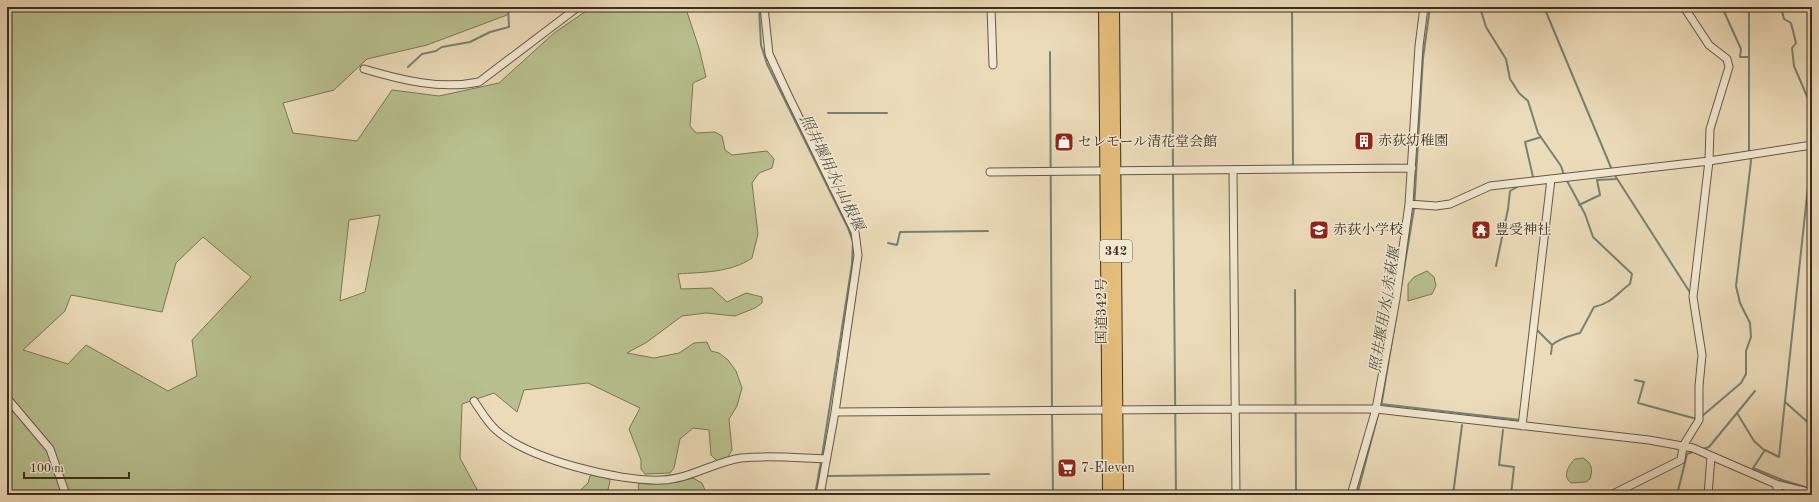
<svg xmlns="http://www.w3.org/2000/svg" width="1819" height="502" viewBox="0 0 1819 502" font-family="'Old Standard TT','Noto Serif JP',serif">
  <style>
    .green { fill: #b8c08f; stroke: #797758; fill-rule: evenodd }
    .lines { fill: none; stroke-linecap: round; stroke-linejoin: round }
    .stream { stroke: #738377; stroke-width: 2 }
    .minor-casing { stroke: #665947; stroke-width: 9 }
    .highway-casing { stroke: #3a2e21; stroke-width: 12 }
    .minor { stroke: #f3e8d2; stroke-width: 7 }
    .highway { stroke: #e6be7c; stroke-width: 10 }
    .labels { text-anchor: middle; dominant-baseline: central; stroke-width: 3; stroke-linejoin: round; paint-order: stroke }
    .shield { fill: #f3e8d2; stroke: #726656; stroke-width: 1 }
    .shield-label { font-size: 13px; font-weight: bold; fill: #3a2e21 }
    .poi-label { font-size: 14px; fill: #3a2e21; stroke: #f3e8d2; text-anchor: start }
    .street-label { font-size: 14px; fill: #3a2e21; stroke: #f3e8d2 }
    .water-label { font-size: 15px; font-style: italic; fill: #525145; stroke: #f3e8d2 }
  </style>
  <rect width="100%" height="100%" fill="#ecdbb9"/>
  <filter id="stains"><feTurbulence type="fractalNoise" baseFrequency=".005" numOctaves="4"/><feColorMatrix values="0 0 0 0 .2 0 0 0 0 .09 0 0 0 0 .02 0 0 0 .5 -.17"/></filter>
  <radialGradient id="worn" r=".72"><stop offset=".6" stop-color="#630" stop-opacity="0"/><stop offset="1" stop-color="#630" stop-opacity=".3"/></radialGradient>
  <path class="green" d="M7 7H513L507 15 427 45 367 59 334 90 283 103 293 133 357 141 392 90 439 96 499 83 554 33 592 7H687V12L699 48 706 77 693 83 690 126 696 133 715 132 722 136 725 150 732 155 767 151 774 159 772 168 759 173 752 183 758 234 752 258C730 273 703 272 678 274L681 289 712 288 727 302 746 293 762 297V303L755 308 735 316 706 313 682 316 647 342 627 353 654 358 679 353 694 343 707 342 711 351 719 353 728 360 736 371 742 388 737 406 729 419 732 450 728 457 717 461 711 455 709 430 693 428 680 439 674 468 670 473 645 474 641 469V460L629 429 640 408 588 383 524 390 517 412 494 393 462 404 460 458 480 495H7ZM380 215 365 292 340 301 349 220ZM203 237 251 277 192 340 197 376 168 391 86 345 68 364 23 350 65 311 71 295 162 312 176 263Z
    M1427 271 1434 277 1436 286 1432 294 1408 301V284L1414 277Z
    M1583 458C1592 463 1593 470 1590 479L1586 482 1571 483C1562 476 1568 466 1575 459Z
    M594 473 608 476 610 481 608 490 596 492 593 495H575L588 483 590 476Z
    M693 478 702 483 707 495H641L638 487 640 481C659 484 674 482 693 478Z"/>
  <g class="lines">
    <path class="stream" d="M759 7 761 45 767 64 848 228 853 242 852 264 822 456
      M1172 7 1173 168
      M1292 7 1293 166
      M1480 7 1486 27 1506 59 1510 79 1519 93 1528 101 1538 133 1561 166 1564 175
      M1544 7 1612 170
      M1722 7 1741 49 1740 57H1749
      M1781 7 1784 19 1791 23 1796 43 1792 48 1794 66 1812 108
      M1050 52 1052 408
      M408 67 422 54 436 51 442 47 470 42 490 32 509 27 508 7
      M828 113H887
      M1812 149 1779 457 1765 450 1753 468 1782 480 1812 489
      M1173 172 1176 495
      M1614 174 1691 294
      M1529 179 1533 177 1525 142 1541 137
      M1579 205 1600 195 1597 180 1616 179
      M888 243 897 245 900 232 988 231
      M1496 266 1508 209 1510 191 1519 186
      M1295 290 1296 495
      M1537 330 1552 345
      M1551 354 1552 345C1560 338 1570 336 1580 333L1594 307C1612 303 1616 294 1630 284L1632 274 1593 237 1585 214 1566 179
      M1635 380 1644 382 1638 403 1693 418H1697
      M1785 402 1812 426
      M1381 404 1520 420
      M1381 407 1414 209 1423 58 1430 7
      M1052 412 1053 495
      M1737 413 1754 441 1764 450
      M1701 417 1741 383 1746 374V351L1751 337 1750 323 1740 303 1736 286 1751 161 1749 150V7
      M1503 430 1499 465 1514 467 1511 495
      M1702 449 1709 447 1755 391
      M828 476 989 474
      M815 495 821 461
      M1357 495 1379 411
      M1453 495 1462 425
      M1677 495 1687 454 1696 451"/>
    <defs>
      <path id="minor" d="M764 7 769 54 788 95 855 232 858 255 835 412 820 495
        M991 7 993 65
        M364 69C401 80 441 90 479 82L578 7
        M1233 170 1236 495
        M990 172 1412 168
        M1409 204 1436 206 1450 204 1490 186 1709 161 1812 145
        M7 398 50 449 66 495
        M474 401C481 411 487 422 496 430 528 459 619 482 662 480 690 479 714 462 741 458 768 455 798 458 826 459
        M835 412 1235 409H1376L1649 440 1693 448 1776 484 1812 493
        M1522 426 1551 179
        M1776 484 1779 495
        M1351 495 1376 409 1396 299 1409 204 1419 46 1424 7
        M1611 495 1681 460 1683 446 1699 420V386L1702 355 1693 297 1709 161 1710 129 1729 67 1727 59 1709 45 1684 7
        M1708 495 1711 456"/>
      <path id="highway" d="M1104 7 1108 495
        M1114 7 1118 495"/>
    </defs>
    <use href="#minor" class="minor-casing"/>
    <use href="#highway" class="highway-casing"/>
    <use href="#minor" class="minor"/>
    <use href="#highway" class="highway"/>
  </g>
  <defs>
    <symbol id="building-square" viewBox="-11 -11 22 22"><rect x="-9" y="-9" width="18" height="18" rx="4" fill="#8f2418" stroke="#f3e8d2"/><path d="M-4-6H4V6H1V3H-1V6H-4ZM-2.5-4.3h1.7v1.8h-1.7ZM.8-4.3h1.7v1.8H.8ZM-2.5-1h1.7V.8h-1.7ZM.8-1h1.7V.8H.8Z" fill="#fff"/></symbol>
    <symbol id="shop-square" viewBox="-11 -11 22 22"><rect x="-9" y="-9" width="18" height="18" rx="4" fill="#8f2418" stroke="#f3e8d2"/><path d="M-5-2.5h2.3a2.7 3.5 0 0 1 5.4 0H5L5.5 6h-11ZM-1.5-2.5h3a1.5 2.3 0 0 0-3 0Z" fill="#fff"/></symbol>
    <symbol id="school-square" viewBox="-11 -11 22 22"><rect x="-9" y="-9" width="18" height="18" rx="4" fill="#8f2418" stroke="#f3e8d2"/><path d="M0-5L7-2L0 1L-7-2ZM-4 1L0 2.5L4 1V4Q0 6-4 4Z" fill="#fff"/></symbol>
    <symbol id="temple-square" viewBox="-11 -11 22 22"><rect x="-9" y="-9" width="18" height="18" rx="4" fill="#8f2418" stroke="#f3e8d2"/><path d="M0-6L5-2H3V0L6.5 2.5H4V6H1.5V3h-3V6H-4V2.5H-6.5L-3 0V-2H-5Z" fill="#fff"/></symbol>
    <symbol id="supermarket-square" viewBox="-11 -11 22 22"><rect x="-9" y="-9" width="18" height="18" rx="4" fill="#8f2418" stroke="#f3e8d2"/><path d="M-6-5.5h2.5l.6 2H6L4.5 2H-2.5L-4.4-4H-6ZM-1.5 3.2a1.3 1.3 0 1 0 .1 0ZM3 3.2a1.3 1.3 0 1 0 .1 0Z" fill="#fff"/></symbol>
  </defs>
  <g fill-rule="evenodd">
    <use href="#building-square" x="1353" y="130" width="22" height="22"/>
    <use href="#shop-square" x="1053" y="131" width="22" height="22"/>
    <use href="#school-square" x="1308" y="219" width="22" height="22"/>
    <use href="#temple-square" x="1470" y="219" width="22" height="22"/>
    <use href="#supermarket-square" x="1056" y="457" width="22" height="22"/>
  </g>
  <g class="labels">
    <rect class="shield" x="1100" y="240" width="32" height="22" rx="3"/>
    <g class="shield-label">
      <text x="1116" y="251">342</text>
    </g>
    <g class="poi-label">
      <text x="1378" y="141">赤荻幼稚園</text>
      <text x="1078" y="142">セレモール清花堂会館</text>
      <text x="1333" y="230">赤荻小学校</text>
      <text x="1495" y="230">豊受神社</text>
      <text x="1081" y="468">7-Eleven</text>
    </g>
    <g class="street-label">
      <text transform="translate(1102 311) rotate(-90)">国道342号</text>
    </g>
    <g class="water-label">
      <text transform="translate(831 173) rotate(64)">照井堰用水/山根堰</text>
      <text transform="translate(1386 310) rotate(-81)">照井堰用水/赤萩堰</text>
    </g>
  </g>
  <rect width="1819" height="502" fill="none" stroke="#ecdbb9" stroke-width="24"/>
  <rect x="8" y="8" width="1803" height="486" fill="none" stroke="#3a2e21" stroke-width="2"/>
  <rect x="12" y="12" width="1795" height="478" fill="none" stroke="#3a2e21"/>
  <path d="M24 472v6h105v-6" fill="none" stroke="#3a2e21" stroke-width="2"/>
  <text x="30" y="472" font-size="12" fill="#3a2e21" stroke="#f3e8d2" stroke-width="3" paint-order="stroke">100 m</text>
  <rect width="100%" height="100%" filter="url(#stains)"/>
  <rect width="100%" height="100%" fill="url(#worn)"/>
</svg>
